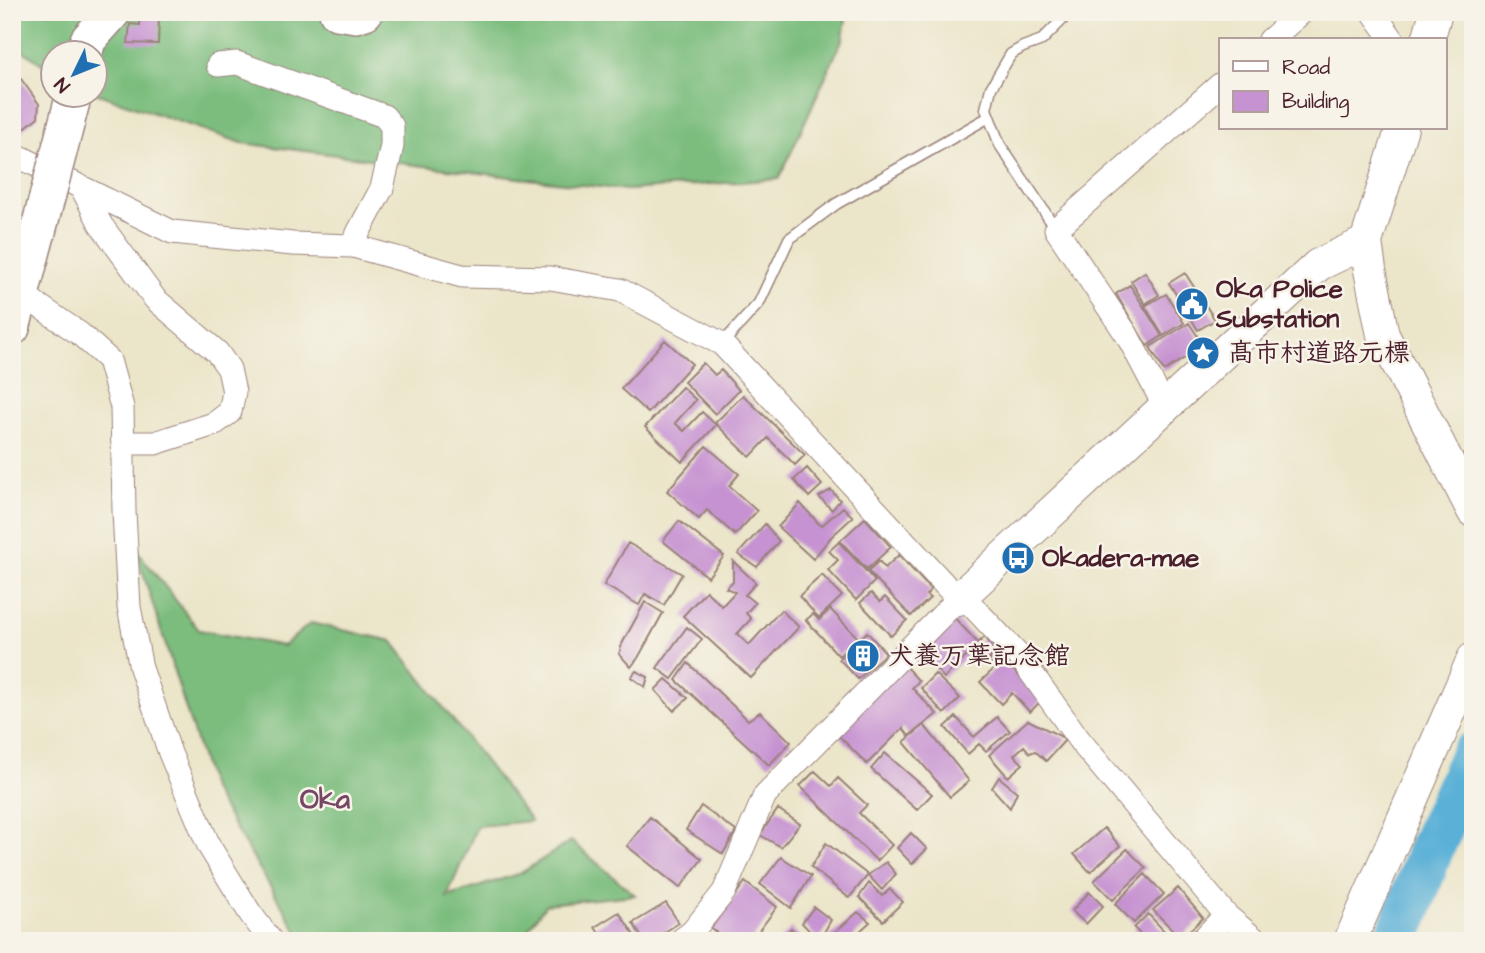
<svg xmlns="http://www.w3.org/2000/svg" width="1485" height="953" viewBox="0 0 1485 953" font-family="'Architects Daughter','Klee One',sans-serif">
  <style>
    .forest { fill: #7cbd7e; stroke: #636e54; stroke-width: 2 }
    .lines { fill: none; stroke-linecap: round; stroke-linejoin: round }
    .river { stroke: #5ab0d7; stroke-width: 46 }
    .building { fill: #c692d2 }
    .lane-casing { stroke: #9a827a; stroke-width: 13 }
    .street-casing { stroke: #9a827a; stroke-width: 25 }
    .secondary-casing { stroke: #9a827a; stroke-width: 34 }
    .primary-casing { stroke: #9a827a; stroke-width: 38 }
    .lane { stroke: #fff; stroke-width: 10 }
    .street { stroke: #fff; stroke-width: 23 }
    .secondary { stroke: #fff; stroke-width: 32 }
    .primary { stroke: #fff; stroke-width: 35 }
    .primary-bridge-casing { stroke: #9a827a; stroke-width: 38; stroke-linecap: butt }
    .primary-bridge { stroke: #fff; stroke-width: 35 }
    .labels { text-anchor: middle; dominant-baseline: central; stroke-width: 5; stroke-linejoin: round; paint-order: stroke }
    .poi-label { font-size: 26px; font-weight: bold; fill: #4a1f2b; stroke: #f7f3e8; text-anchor: start }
    .neighbourhood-label { font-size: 28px; font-weight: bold; fill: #754765; stroke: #f7f3e8 }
  </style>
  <rect width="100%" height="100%" fill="#f7f3e8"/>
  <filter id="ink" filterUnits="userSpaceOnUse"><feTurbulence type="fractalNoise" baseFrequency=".0143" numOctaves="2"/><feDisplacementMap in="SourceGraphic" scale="14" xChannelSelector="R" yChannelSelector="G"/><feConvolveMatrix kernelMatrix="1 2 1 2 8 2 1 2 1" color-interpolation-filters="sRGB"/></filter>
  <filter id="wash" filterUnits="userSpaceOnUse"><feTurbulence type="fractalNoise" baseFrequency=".00686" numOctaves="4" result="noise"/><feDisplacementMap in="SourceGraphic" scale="28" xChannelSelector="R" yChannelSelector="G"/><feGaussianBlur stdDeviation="1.57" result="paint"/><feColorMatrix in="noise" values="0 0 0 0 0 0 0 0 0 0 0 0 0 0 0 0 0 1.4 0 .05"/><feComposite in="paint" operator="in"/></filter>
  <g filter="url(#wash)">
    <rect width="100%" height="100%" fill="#ebe5c9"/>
    <path class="forest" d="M12 12H847L843 38 779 179 628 190 519 178 242 143 95 93 94 52H52V71L12 43Z
      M135 548 199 630 283 646 311 623 392 641 531 821 477 826 447 897 521 873 571 841 635 895 546 904 519 941H303L211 788Z"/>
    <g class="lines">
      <path class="river" d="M1397 941 1430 851 1473 755"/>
    </g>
    <g id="blocks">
      <path class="building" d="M140 17 159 18 158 44 128 43 130 24 140 25Z
        M16 72 39 104 38 117 15 136 12 132V77Z
        M1145 272 1159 295 1145 304 1131 281Z
        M1185 273 1215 320 1198 330 1169 283Z
        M1130 285 1162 336 1147 346 1116 294Z
        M1166 294 1184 323 1163 336 1145 306Z
        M1189 323 1204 346 1164 371 1150 347Z
        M665 340 692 364 648 413 621 389Z
        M703 363 715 375 721 370 739 390 715 414 684 382Z
        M682 387 696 400 675 423 684 431 702 412 716 425 682 462 645 427Z
        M743 395 805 455 795 465 768 438 750 457 715 423Z
        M706 446 739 474 729 486 757 511 735 535 707 510 699 519 667 491Z
        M807 468 822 485 809 497 794 480Z
        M831 490 840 500 832 510 819 497Z
        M800 503 821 526 843 507 853 517 831 537 813 559 778 527Z
        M865 518 891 547 867 569 840 541Z
        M679 521 724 556 708 577 663 541Z
        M765 524 779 541 757 567 738 554Z
        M839 542 875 581 856 600 828 570 838 560 829 551Z
        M628 543 682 574 664 605 645 594 639 605 604 585Z
        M899 555 931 590 926 595 930 598 911 616 868 571 879 561 885 568Z
        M733 561 756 583 745 595 755 603 746 613 751 619 737 634 749 645 781 610 799 627 751 678 683 616 706 591 722 606 735 592 726 588 733 581Z
        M822 575 842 596 819 618 799 596Z
        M871 593 880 602 885 597 907 620 891 636 860 603Z
        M645 602 663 613 638 658 631 667 619 654 622 644Z
        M830 609 858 638 839 656 806 620 813 614 819 620Z
        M951 614 978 643 985 637 997 653 981 665 970 653 944 678 915 646Z
        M687 627 702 639 672 679 657 668Z
        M867 632 886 653 858 679 839 659Z
        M997 653 1042 700 1030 712 1012 693 1001 704 980 682 995 668 989 661Z
        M688 663 748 720 760 712 791 742 769 765 676 680Z
        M903 664 919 681 912 688 937 714 909 736 903 728 867 764 834 731Z
        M636 671 648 677 645 687 631 677Z
        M935 674 960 698 944 714 921 688Z
        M666 679 688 698 674 711 655 690Z
        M956 717 974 737 997 717 1010 731 986 751 979 744 968 754 945 727Z
        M1028 720 1066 739 1046 761 1035 751 1030 753 1024 746 1014 755 1023 764 1008 777 989 755Z
        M924 725 969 781 950 797 904 742Z
        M885 753 932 794 917 810 871 769Z
        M815 771 831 786 838 778 867 805 859 813 892 845 877 861 800 786Z
        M999 777 1017 792 1010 808 992 788Z
        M701 806 736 831 723 854 686 830Z
        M778 809 800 824 781 847 760 835Z
        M650 817 702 859 680 888 627 846Z
        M1104 828 1120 846 1090 872 1074 854Z
        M911 833 927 849 912 864 897 848Z
        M826 843 868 875 886 862 896 874 882 890 868 875 849 898 811 867Z
        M1127 849 1146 868 1113 900 1094 881Z
        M781 857 811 876 791 908 760 884Z
        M1145 874 1164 894 1134 923 1115 904Z
        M745 882 777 907 751 941H727L711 928Z
        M869 883 882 896 890 889 903 902 883 921 859 897Z
        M1178 888 1203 918 1181 938 1153 910Z
        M1089 892 1103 906 1086 924 1072 911Z
        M666 903 679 923 650 941H644L633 923Z
        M814 907 831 920 819 941 802 923Z
        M619 912 636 938 631 941H604L595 927Z
        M858 912 870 922 849 941H828L827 939Z
        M1148 914 1171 938 1168 941H1147L1134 928Z
        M791 928 805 941H779Z"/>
    </g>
  </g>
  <g filter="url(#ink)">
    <use href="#blocks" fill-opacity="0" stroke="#9a827a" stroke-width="2"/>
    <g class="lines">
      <defs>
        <path id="lane" d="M1056 229 1000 145 986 109 991 88 1011 54 1023 47 1042 40 1070 12
          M722 344 759 303 789 239 836 204 989 117"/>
        <path id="street" d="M1373 12 1393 40
          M1270 40 1302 12
          M218 65 237 63 384 116 392 126V146L382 188 358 233 353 246
          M12 153 172 232 293 244 353 246 462 276 550 278 620 290 722 344 958 599 765 795 724 892 692 932 680 941
          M82 188 101 225 155 299 217 352 229 369 234 392 230 412 214 424 155 443H123
          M22 294 80 334 109 360 122 407 124 511 129 607 141 668 170 753 209 846 250 913 271 941
          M1165 407 1127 335 1056 229 1221 84
          M962 595 1020 657 1080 741 1226 915 1257 941
          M1201 941 1226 915"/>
        <path id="secondary" d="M1428 40 1436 12
          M1402 128 1366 242 1370 270 1383 335 1473 511
          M958 599 1318 265 1366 242
          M1350 941 1473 659"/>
        <path id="primary" d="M337 12 356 15 365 12
          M85 52 88 40 113 12
          M66 125 74 94
          M12 328 48 194"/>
      </defs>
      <use href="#lane" class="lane-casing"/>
      <use href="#street" class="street-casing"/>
      <use href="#secondary" class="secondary-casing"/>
      <use href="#primary" class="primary-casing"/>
      <use href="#lane" class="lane"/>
      <use href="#street" class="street"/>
      <use href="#secondary" class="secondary"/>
      <use href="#primary" class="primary"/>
      <defs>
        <path id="primary-bridge" d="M48 194 66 125"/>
      </defs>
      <use href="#primary-bridge" class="primary-bridge-casing"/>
      <use href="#primary-bridge" class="primary-bridge"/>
    </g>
  </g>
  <defs>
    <symbol id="civic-disc" viewBox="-11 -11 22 22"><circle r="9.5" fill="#1f6fb2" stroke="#f7f3e8"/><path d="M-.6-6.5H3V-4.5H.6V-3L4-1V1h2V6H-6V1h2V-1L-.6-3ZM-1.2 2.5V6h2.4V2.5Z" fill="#fff"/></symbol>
    <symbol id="sight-disc" viewBox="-11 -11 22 22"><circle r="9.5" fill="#1f6fb2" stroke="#f7f3e8"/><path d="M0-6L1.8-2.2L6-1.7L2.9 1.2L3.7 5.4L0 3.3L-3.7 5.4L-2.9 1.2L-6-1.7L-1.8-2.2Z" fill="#fff"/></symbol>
    <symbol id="bus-disc" viewBox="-11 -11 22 22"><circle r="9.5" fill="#1f6fb2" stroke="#f7f3e8"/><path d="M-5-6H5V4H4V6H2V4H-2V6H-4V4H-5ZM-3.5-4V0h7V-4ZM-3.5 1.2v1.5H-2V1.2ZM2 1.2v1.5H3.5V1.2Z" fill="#fff"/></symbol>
    <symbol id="building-disc" viewBox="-11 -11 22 22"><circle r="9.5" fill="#1f6fb2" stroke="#f7f3e8"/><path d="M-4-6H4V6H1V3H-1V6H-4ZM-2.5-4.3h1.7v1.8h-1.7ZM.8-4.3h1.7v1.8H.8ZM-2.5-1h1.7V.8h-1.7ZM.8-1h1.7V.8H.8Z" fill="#fff"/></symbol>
  </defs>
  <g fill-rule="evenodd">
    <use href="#civic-disc" x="1173" y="285" width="38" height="38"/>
    <use href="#sight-disc" x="1184" y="334" width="38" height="38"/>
    <use href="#bus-disc" x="999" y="539" width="38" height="38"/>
    <use href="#building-disc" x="844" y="637" width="38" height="38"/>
  </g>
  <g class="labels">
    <g class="poi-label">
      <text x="1216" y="289">Oka Police<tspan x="1216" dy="30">Substation</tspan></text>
      <text x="1228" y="353">髙市村道路元標</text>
      <text x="1042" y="558">Okadera-mae</text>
      <text x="888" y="656">犬養万葉記念館</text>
    </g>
    <g class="neighbourhood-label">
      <text x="325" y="799">Oka</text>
    </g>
  </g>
  <rect width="1485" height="953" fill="none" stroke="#f7f3e8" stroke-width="42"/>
  <rect x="1219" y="38" width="228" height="91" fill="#f7f3e8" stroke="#b29e9c" stroke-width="2"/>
  <rect x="1233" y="61" width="35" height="10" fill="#ffffff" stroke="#b29e9c" stroke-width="2"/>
  <text x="1282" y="74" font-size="21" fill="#4a1f2b">Road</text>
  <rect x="1233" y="91" width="35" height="21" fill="#c692d2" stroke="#b29e9c" stroke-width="2"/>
  <text x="1282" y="108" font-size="21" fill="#4a1f2b">Building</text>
  <g transform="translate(74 74) rotate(227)"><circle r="33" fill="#f7f3e8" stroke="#b29e9c" stroke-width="2"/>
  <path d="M0-5L12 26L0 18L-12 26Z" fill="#1f6fb2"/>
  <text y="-10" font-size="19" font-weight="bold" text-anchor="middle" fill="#4a1f2b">N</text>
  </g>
</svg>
